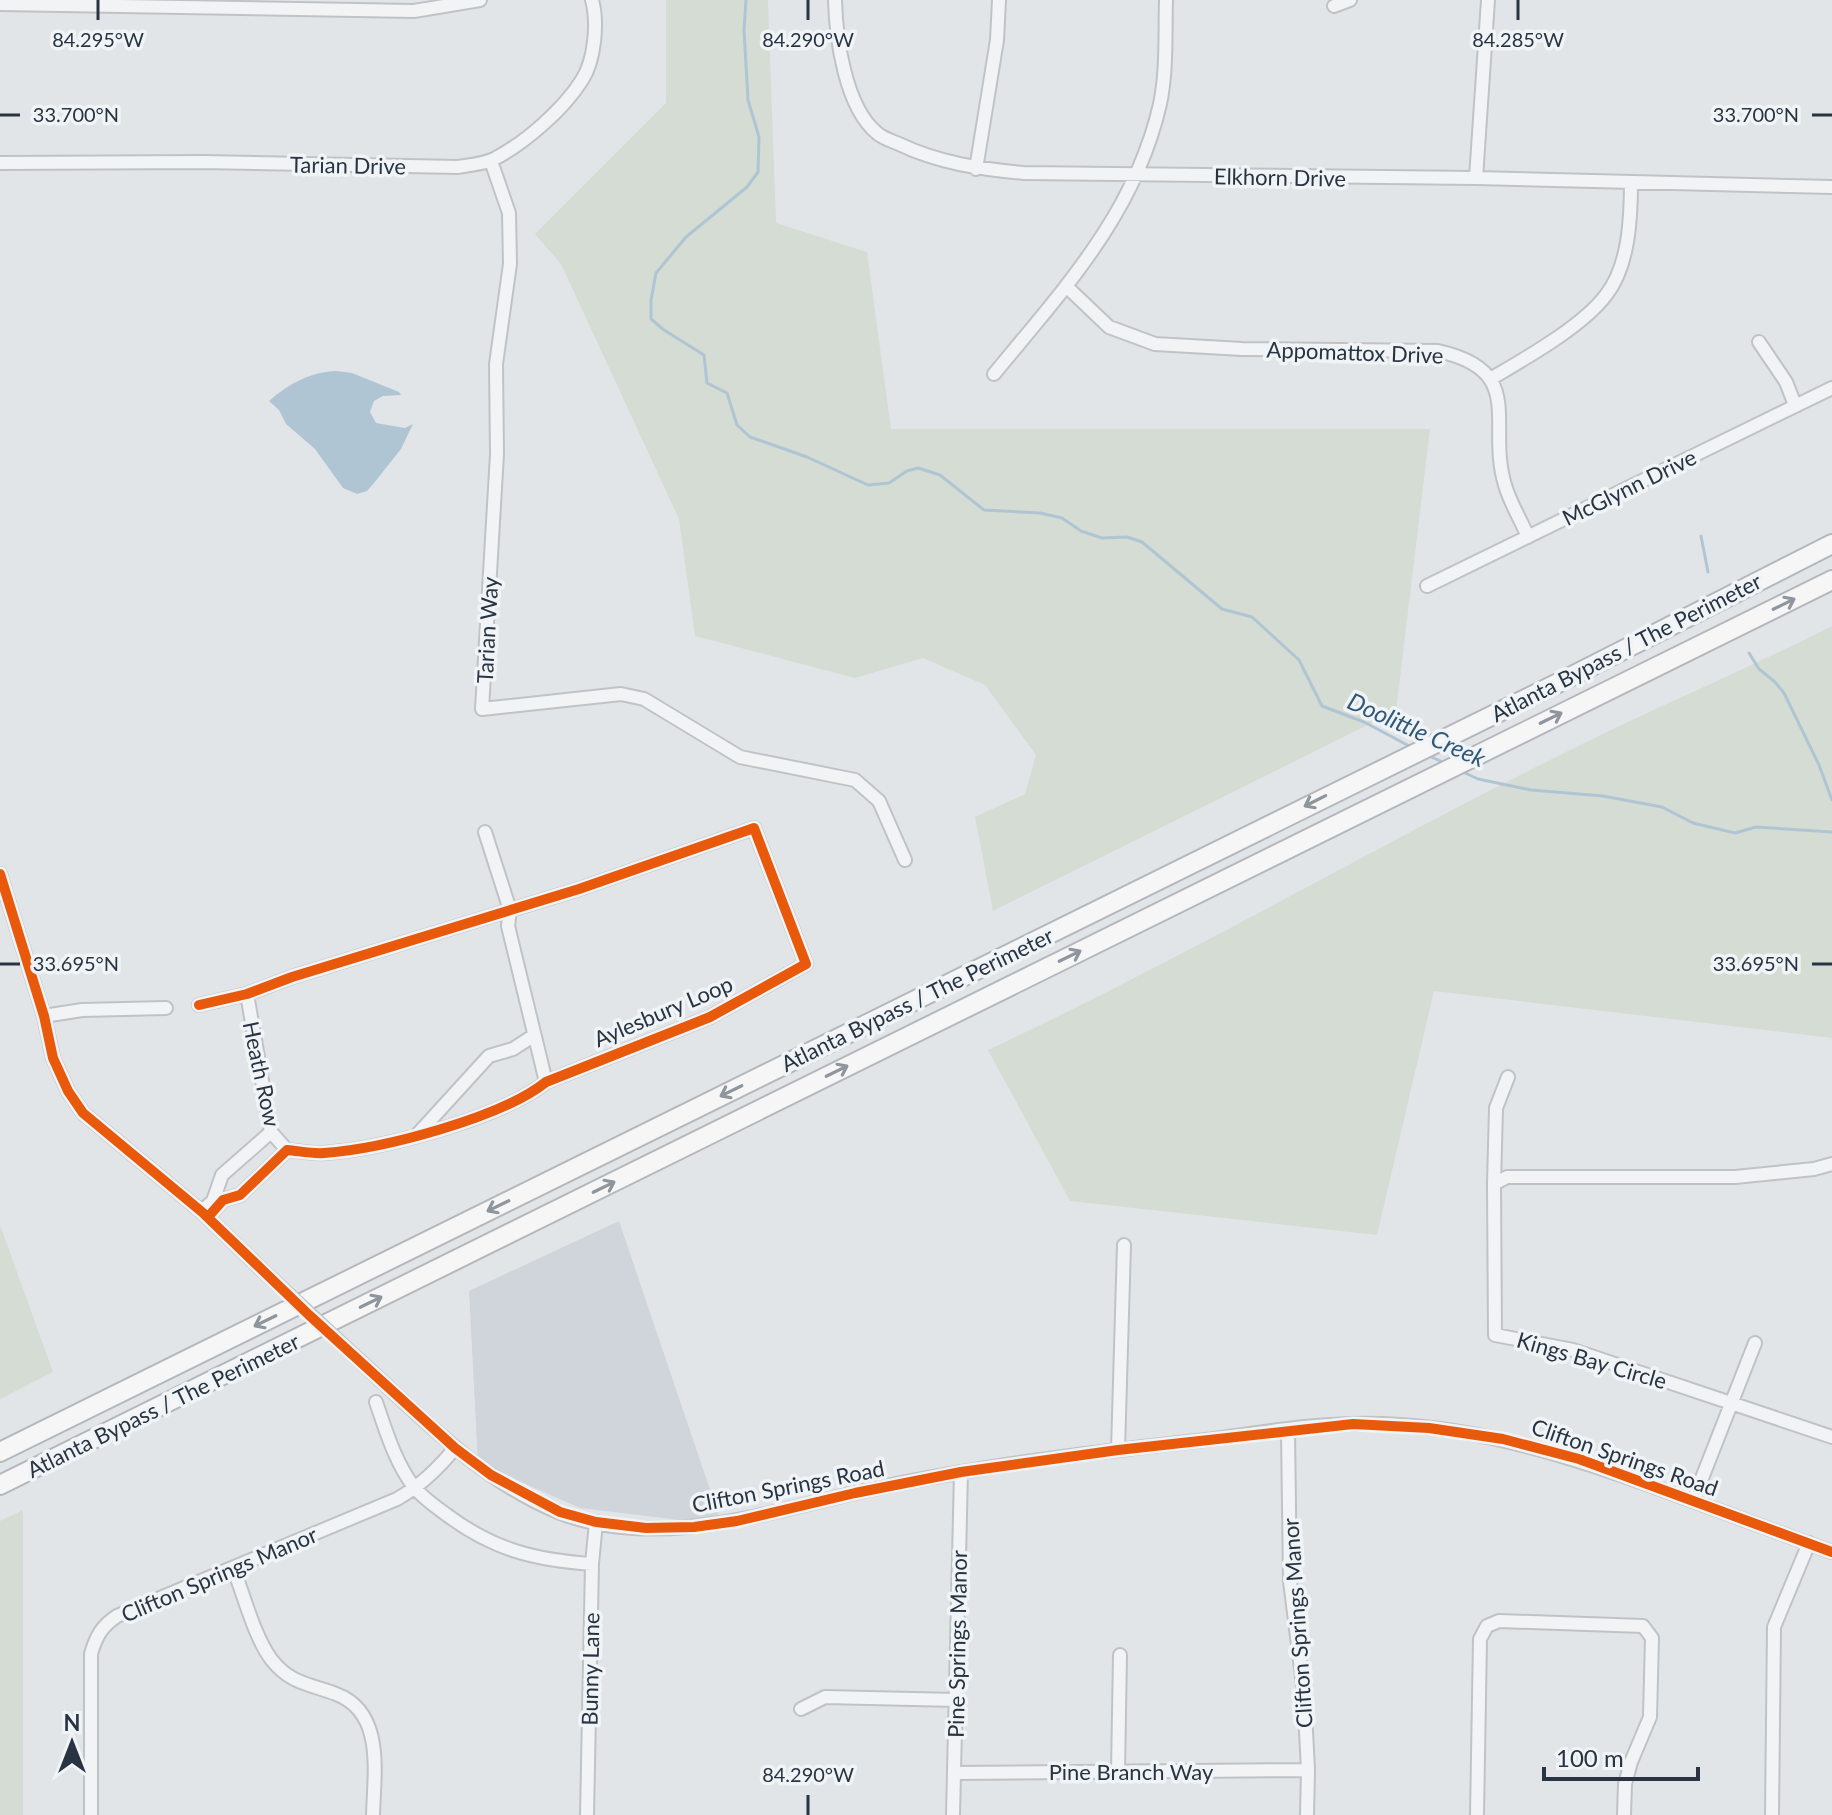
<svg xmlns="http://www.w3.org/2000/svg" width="1832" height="1815" viewBox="0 0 1832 1815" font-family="Lato,sans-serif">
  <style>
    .built { fill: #d0d5db }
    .green { fill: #d4dcd3 }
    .water { fill: #b0c5d4 }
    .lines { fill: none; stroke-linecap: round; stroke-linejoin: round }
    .stream { stroke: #b0c5d4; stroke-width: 3 }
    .minor-casing { stroke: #c0c3c6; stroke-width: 16 }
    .highway-casing { stroke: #b4b8bd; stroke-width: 22 }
    .minor { stroke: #f2f3f4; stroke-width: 12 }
    .highway { stroke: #f6f6f7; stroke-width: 18 }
    .minor-bridge-casing { stroke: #c0c3c6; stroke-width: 16; stroke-linecap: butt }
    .minor-bridge { stroke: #f2f3f4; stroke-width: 12 }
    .cycleway-casing { stroke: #f0f4f7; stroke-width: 15 }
    .cycleway { stroke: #e8590c; stroke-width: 10 }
    .oneway { stroke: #8f959c }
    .ticks { fill: none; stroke: #283442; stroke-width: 3 }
    .labels { text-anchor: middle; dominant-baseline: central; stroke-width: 7; stroke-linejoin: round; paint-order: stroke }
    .street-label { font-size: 22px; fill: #283442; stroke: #f0f4f7 }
    .water-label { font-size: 24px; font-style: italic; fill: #305877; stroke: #f0f4f7 }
    .ticks-label { font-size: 20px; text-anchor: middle; fill: #283442; stroke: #f0f4f7; stroke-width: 7; stroke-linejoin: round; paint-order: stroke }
  </style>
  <rect width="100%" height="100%" fill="#e2e5e8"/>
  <path class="built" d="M619 1221 722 1525 580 1508 478 1463 469 1291Z"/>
  <path class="green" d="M666 0H768L776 223 867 252 891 429H1430L1396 711 993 911 975 817 1025 794 1036 755 985 685 923 658 855 678 695 636 679 519 561 264 535 234 666 103Z
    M1832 626V1038L1434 991 1377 1235 1070 1201 988 1050C1189 956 1381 843 1580 745 1663 704 1749 668 1832 626Z
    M0 1225 53 1372 0 1399Z
    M23 1510V1815H0V1521Z"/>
  <path class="water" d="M337 371 352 373 399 392 401 395 383 396 374 401 370 412 376 423 405 428 413 424 401 449 374 483 367 491 357 494 343 488 315 449 286 424 279 410 269 401C290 383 310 372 337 371Z"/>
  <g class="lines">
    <path class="stream" d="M746 0 744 30 748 100 759 137 758 172 747 187 686 237 656 273 651 300V319L664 330 704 355 707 383 727 393 737 425 750 437 807 457 868 485 889 483 907 471 918 468 940 475 984 510 1040 513 1062 518 1081 531 1102 538 1127 537 1142 542 1222 609 1252 617 1299 660 1322 706 1364 722 1413 748
      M1701 536 1708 572
      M1749 653 1759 669 1775 682 1784 693 1819 765 1832 800
      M1427 755 1445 763
      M1463 772 1478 779 1531 790 1603 796 1662 807 1693 823 1735 833 1756 827 1832 832"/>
    <defs>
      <path id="minor" d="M835 0C836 38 845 107 877 133 882 138 892 141 899 144 939 163 980 169 1024 173L1476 178 1832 187
        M0 4 414 11 480 0
        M1334 6 1350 0
        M491 161 509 213 510 264 496 364 497 454 482 709 621 694 644 699 740 757 855 780 879 801 905 860
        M0 163 203 162 458 167C469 165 484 164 494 159 525 143 564 109 582 80 595 60 598 22 592 0
        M976 169 997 40 999 0
        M1476 178 1488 0
        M1066 286 1109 327 1155 344 1242 349 1438 351C1528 371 1486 423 1505 485 1510 503 1521 520 1528 537
        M1759 342 1786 382 1795 405
        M994 374C1063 290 1135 214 1160 104 1167 71 1165 34 1166 0
        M1492 378C1526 358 1583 326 1606 295 1629 266 1631 218 1631 182
        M1427 586 1832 388
        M485 832 510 910 508 926 546 1082
        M0 874 44 1016 53 1058 68 1091 83 1113 202 1212 261 1269
        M247 994 271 1132 287 1150
        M199 1005 247 994 292 977 579 889 754 828 806 964 710 1017 546 1082C501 1118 382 1149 324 1153 312 1154 299 1151 287 1150L240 1195 223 1200 208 1217
        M44 1016 82 1010 166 1008
        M416 1136 489 1056 513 1049 533 1036
        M1832 1164 1814 1169 1735 1177H1507L1494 1184 1495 1335 1573 1350 1832 1437
        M1494 1184 1496 1108 1508 1077
        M204 1209 213 1201 222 1175 271 1132
        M360 1361C421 1417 480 1480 558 1512 650 1549 758 1516 850 1494 885 1486 921 1479 957 1473 1036 1459 1117 1450 1197 1441 1248 1435 1300 1425 1352 1424 1463 1421 1568 1455 1671 1493 1724 1512 1778 1532 1832 1552
        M376 1402C386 1431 395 1462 414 1487 423 1498 436 1507 447 1515 494 1550 535 1560 592 1564
        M1288 1430 1290 1581 1304 1693 1308 1770 1307 1815
        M1118 1450 1124 1245
        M1693 1501 1755 1343
        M233 1568C244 1595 254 1636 271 1659 290 1684 310 1684 336 1694 385 1712 374 1774 373 1815
        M801 1709 825 1697 957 1700
        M1118 1771 1120 1655
        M954 1773 1308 1770
        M91 1815V1654C96 1636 102 1626 117 1616L397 1499C420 1486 438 1469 455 1448
        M587 1815 592 1564 596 1522
        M953 1815 961 1472
        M1477 1815 1480 1639 1487 1626 1499 1621 1643 1626 1652 1638 1650 1717 1631 1762 1625 1784 1624 1815
        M1772 1815 1774 1627 1809 1543"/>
      <path id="highway" d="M0 1452 1568 678 1832 544
        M0 1485 1832 580"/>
    </defs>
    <use href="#minor" class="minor-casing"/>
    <use href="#highway" class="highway-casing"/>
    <use href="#minor" class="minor"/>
    <use href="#highway" class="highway"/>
    <defs>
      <path id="minor-bridge" d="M261 1269 360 1361"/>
    </defs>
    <use href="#minor-bridge" class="minor-bridge-casing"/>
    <use href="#minor-bridge" class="minor-bridge"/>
    <defs>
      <path id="cycleway" d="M0 874 44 1016 53 1058 68 1091 83 1113 202 1212 309 1315 455 1448 491 1475 560 1512 596 1522 646 1528 694 1527 737 1521 855 1493 961 1472 1118 1450 1353 1424 1429 1428 1503 1439 1579 1459 1832 1552
        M199 1005 247 994 292 977 579 889 754 828 806 964 710 1017 546 1082C501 1118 382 1149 324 1153 312 1154 299 1151 287 1150L240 1195 223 1200 208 1217"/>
    </defs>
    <use href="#cycleway" class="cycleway-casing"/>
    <use href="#cycleway" class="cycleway"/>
  </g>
  <defs><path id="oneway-shaft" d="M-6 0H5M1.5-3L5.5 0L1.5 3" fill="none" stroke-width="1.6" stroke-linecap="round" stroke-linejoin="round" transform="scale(2)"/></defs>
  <g class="oneway">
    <use href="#oneway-shaft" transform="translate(1784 604) rotate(-26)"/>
    <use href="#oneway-shaft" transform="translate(1551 718) rotate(-26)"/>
    <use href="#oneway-shaft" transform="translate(1315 801) rotate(153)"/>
    <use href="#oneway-shaft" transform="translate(1070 956) rotate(-26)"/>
    <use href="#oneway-shaft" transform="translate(837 1071) rotate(-26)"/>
    <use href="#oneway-shaft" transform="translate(731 1091) rotate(154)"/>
    <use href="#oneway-shaft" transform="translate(604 1187) rotate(-26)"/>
    <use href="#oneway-shaft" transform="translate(498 1206) rotate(154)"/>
    <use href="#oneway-shaft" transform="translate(371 1302) rotate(-26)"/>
    <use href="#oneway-shaft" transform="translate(265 1321) rotate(154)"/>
  </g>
  <path class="ticks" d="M98 0V20M808 0V20M1518 0V20M0 115H20M1812 115H1832M0 964H20M1812 964H1832M808 1795V1815"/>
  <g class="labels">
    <g class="street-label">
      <text transform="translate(348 165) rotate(1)">Tarian Drive</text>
      <text transform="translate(1280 177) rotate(1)">Elkhorn Drive</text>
      <text transform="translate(1355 352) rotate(2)">Appomattox Drive</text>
      <text transform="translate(1629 487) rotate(-26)">McGlynn Drive</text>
      <text transform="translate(487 630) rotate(-87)">Tarian Way</text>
      <text transform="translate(1626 647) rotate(-27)">Atlanta Bypass / The Perimeter</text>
      <text transform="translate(917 999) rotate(-26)">Atlanta Bypass / The Perimeter</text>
      <text transform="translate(663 1011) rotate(-23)">Aylesbury Loop</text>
      <text transform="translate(262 1074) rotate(78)">Heath Row</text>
      <text transform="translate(1592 1360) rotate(16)">Kings Bay Circle</text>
      <text transform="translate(163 1405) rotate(-26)">Atlanta Bypass / The Perimeter</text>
      <text transform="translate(1625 1457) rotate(19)">Clifton Springs Road</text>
      <text transform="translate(788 1486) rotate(-11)">Clifton Springs Road</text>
      <text transform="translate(219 1574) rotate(-23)">Clifton Springs Manor</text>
      <text transform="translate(1297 1623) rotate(-94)">Clifton Springs Manor</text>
      <text transform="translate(957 1644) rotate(-89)">Pine Springs Manor</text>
      <text transform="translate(590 1669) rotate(-89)">Bunny Lane</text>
      <text x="1131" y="1771">Pine Branch Way</text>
    </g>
    <g class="water-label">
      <text transform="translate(1417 729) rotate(24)">Doolittle Creek</text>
    </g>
  </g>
  <g class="ticks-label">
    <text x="98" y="47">84.295°W</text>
    <text x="808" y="47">84.290°W</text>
    <text x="1518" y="47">84.285°W</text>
    <text x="76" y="122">33.700°N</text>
    <text x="1756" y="122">33.700°N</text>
    <text x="76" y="971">33.695°N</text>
    <text x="1756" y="971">33.695°N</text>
    <text x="808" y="1782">84.290°W</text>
  </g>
  <g transform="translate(72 1743)" stroke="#f0f4f7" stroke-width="6" paint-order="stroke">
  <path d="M0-6L14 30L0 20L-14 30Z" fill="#283442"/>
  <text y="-12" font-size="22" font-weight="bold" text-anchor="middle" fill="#283442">N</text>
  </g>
  <path d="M1544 1767v12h154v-12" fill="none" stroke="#283442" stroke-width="4"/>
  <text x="1556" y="1767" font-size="24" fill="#283442" stroke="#f0f4f7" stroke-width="6" paint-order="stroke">100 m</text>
</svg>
